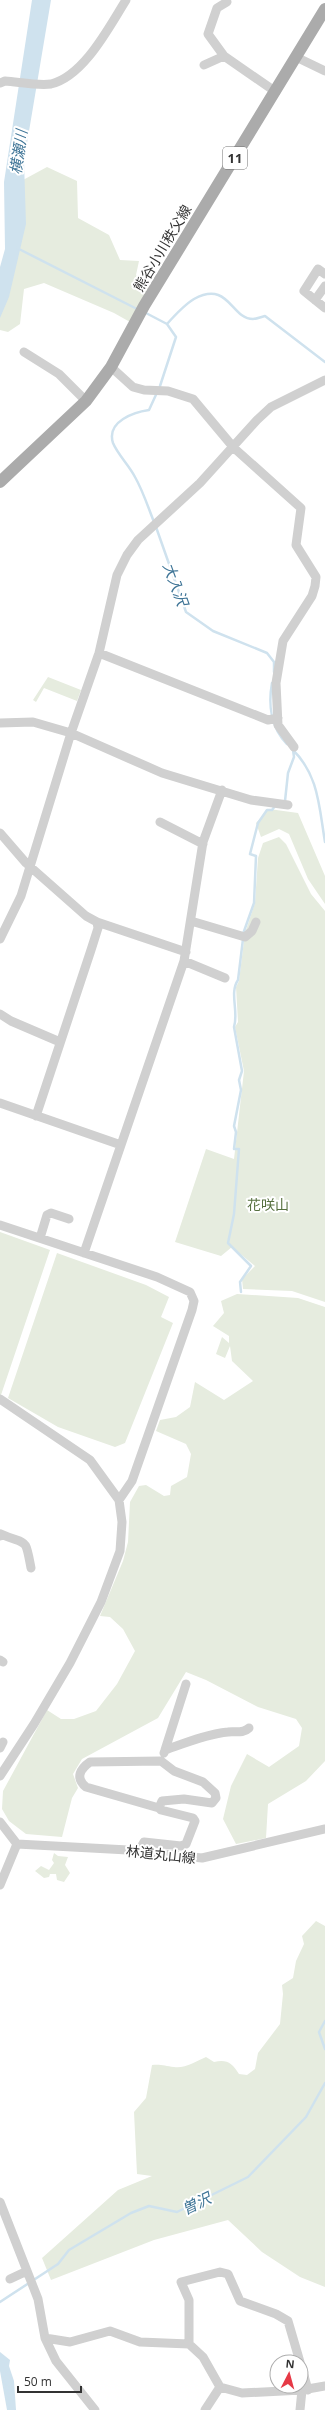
<svg xmlns="http://www.w3.org/2000/svg" width="325" height="2410" viewBox="0 0 325 2410" font-family="'Open Sans','Noto Sans JP',sans-serif">
  <style>
    .green { fill: #e6ecdf }
    .water { fill: #cfe2ee }
    .lines { fill: none; stroke-linecap: round; stroke-linejoin: round }
    .stream { stroke: #cfe2ee; stroke-width: 2.5 }
    .minor { stroke: #d0d0d0; stroke-width: 9 }
    .major { stroke: #ababab; stroke-width: 12 }
    .labels { text-anchor: middle; dominant-baseline: central; stroke-width: 4; stroke-linejoin: round; paint-order: stroke }
    .shield { fill: #fff; stroke: #707070; stroke-width: 1 }
    .shield-label { font-size: 13px; font-weight: bold; fill: #333 }
    .street-label { font-size: 14px; fill: #333; stroke: #fff }
    .park-label { font-size: 14px; fill: #56703f; stroke: #fff }
    .water-label { font-size: 15px; font-style: italic; fill: #3f7597; stroke: #fff }
  </style>
  <rect width="100%" height="100%" fill="#fff"/>
  <path class="green" d="M47 167 77 181 78 218 109 235 120 260 139 261 136 275 151 288 130 322 114 313 44 283 24 289 20 324 8 332 0 330V308L23 180Z
    M48 677 81 690 77 701 44 688 36 702 33 700Z
    M269 809 298 813 325 876V904L308 879 289 834 279 829 261 837 256 823Z
    M279 837 286 844 311 894 325 911V1302L292 1291 243 1289 242 1279 255 1266 232 1247 221 1256 175 1242 206 1149 234 1159 244 1071 235 1027 238 1022 236 987 239 981 245 933 255 903 258 858 263 843Z
    M0 1232 50 1250 1 1395H0Z
    M57 1253 146 1285 169 1297 161 1317 173 1323 125 1443 115 1447 58 1427 8 1398Z
    M237 1294 298 1298 325 1307V1761L306 1781 268 1804 266 1838 236 1844 223 1819 231 1786 247 1754 269 1767 299 1746 302 1728 296 1719 258 1707 206 1680 186 1672 158 1718 82 1759 73 1774 78 1788 72 1798 62 1837 26 1834 9 1821 2 1809 3 1791 47 1710 61 1719H74L96 1711 117 1684 135 1651 123 1629 110 1617 100 1616 123 1561 128 1542 130 1502 139 1486 146 1485 164 1496 170 1495 171 1486 187 1477 191 1454 186 1444 156 1431 160 1420 176 1417 190 1407 195 1382 224 1400 253 1381 232 1361 230 1346 225 1358 216 1354 222 1337 229 1343V1336L213 1326 224 1313 221 1301Z
    M54 1853 58 1856 68 1857 65 1865 70 1873 64 1882 57 1880 56 1874H50L49 1877 44 1878 35 1871 41 1866 49 1870 54 1863 52 1860Z
    M316 1921 325 1926V2287L300 2277 262 2252 228 2220 154 2240 51 2280 42 2258 118 2190 152 2176 137 2174 134 2112 146 2098 152 2065C161 2064 165 2066 174 2067 184 2069 197 2061 206 2057L214 2062C227 2059 232 2063 239 2074L247 2075 255 2069 258 2053 280 2024 283 1994 282 1985 293 1978 296 1961 304 1944 302 1936Z"/>
  <path class="water" d="M32 0H51L24 161 26 224 9 297 0 318V267L5 249 4 182Z
    M0 2352 10 2360 9 2366 14 2381 16 2410H7L0 2371Z"/>
  <g class="lines">
    <path class="stream" d="M17 248 137 309
      M144 312 167 324 176 337 160 386 149 410C135 412 106 421 113 443 118 455 129 465 135 477 143 491 148 507 154 522
      M167 324C175 315 184 305 194 299 229 280 231 319 253 319 256 319 261 317 265 316L325 362
      M156 527 186 612 213 631 267 653 274 662V672
      M272 683C268 705 271 728 287 744
      M292 749C319 775 319 807 325 842
      M285 801 288 773 294 757 293 750
      M243 934 254 903 256 856 250 854 258 823 267 810H272L275 806
      M241 1292 240 1282 251 1266 228 1243 234 1214 239 1149H234L236 1132 234 1126 241 1090 239 1080 242 1071 234 1027C239 1012 229 993 238 980L243 939
      M325 2021 319 2032 325 2049
      M0 2302 58 2264 69 2250 131 2213 149 2206 177 2212 248 2177 306 2117 325 2083"/>
    <path class="minor" d="M224 56 208 34 217 8 227 2
      M296 57 325 71
      M204 65 224 56 276 92
      M0 83 5 81C19 82 38 86 51 84 84 76 109 27 126 0
      M325 274 318 269 304 291 325 308
      M315 300 325 286
      M24 352 59 374 86 401
      M111 367 133 387 144 390 168 391 193 399 234 448 301 508 296 545 316 577 315 586 312 596 283 641 276 683 278 725 294 747
      M99 653 268 720 278 718
      M0 723 33 722 71 733 162 773 185 780 251 800 288 805
      M160 822 203 844
      M0 833 26 863 86 916 97 922 186 952
      M191 921 245 937 252 931 256 922
      M0 939 21 896 71 733 99 653 117 575 127 555 138 540 200 483 257 420 271 407 325 380
      M184 961 225 978
      M0 1014 11 1021 60 1042
      M0 1103 121 1145
      M36 1116 91 950 98 928 97 922
      M0 1225 157 1277 190 1292 194 1301 192 1310 132 1481 119 1500
      M40 1238 47 1215 51 1213 69 1219
      M84 1253 184 961 203 842 222 790
      M0 1399 90 1460 119 1500 122 1522 120 1551 101 1602 70 1663 34 1724 0 1776
      M0 1536 1 1534C28 1546 25 1536 31 1568
      M0 1660 3 1662
      M0 1748 3 1742
      M165 1750C185 1743 207 1734 228 1732 235 1731 243 1734 249 1728
      M164 1753 186 1684
      M0 1822 17 1844
      M17 1844 128 1850 202 1858 325 1829
      M139 1851 144 1842 181 1846 186 1844 195 1821 193 1818 161 1810 159 1808 162 1801 184 1799 212 1803 216 1798 215 1793 203 1782 174 1771 161 1761 90 1762C80 1769 75 1778 86 1787L159 1808
      M0 1885 17 1844
      M0 2202 38 2299 45 2338 56 2361 95 2410
      M10 2279 27 2271
      M45 2338 70 2342 110 2331 140 2342 189 2344
      M300 2362 288 2321 276 2314 240 2301 228 2274 220 2272 181 2282 189 2300V2344L203 2357 220 2387 242 2393 302 2390 325 2386
      M301 2365 308 2390
      M205 2410 220 2387
      M300 2410 302 2390"/>
    <path class="major" d="M0 482 86 401 111 367 144 306 325 9"/>
  </g>
  <g class="labels">
    <rect class="shield" x="223" y="147" width="24" height="22" rx="3"/>
    <g class="shield-label">
      <text x="235" y="158">11</text>
    </g>
    <g class="street-label">
      <text transform="translate(162 248) rotate(-59)">熊谷小川秩父線</text>
      <text transform="translate(161 1854) rotate(6)">林道丸山線</text>
    </g>
    <g class="park-label">
      <text x="268" y="1204">花咲山</text>
    </g>
    <g class="water-label">
      <text transform="translate(18 152) rotate(-82)">横瀬川</text>
      <text transform="translate(176 584) rotate(70)">大入沢</text>
      <text transform="translate(196 2203) rotate(-26)">曽沢</text>
    </g>
  </g>
  <g transform="translate(289 2374) rotate(6)"><circle r="19" fill="#ffffff" stroke="#adadad"/>
  <path d="M0-3L7 15L0 10L-7 15Z" fill="#e63946"/>
  <text y="-6" font-size="11" font-weight="bold" text-anchor="middle" fill="#333333">N</text>
  </g>
  <path d="M18 2386v6h63v-6" fill="none" stroke="#333333" stroke-width="2"/>
  <text x="24" y="2386" font-size="12" fill="#333333" stroke="#ffffff" stroke-width="3" paint-order="stroke">50 m</text>
</svg>
